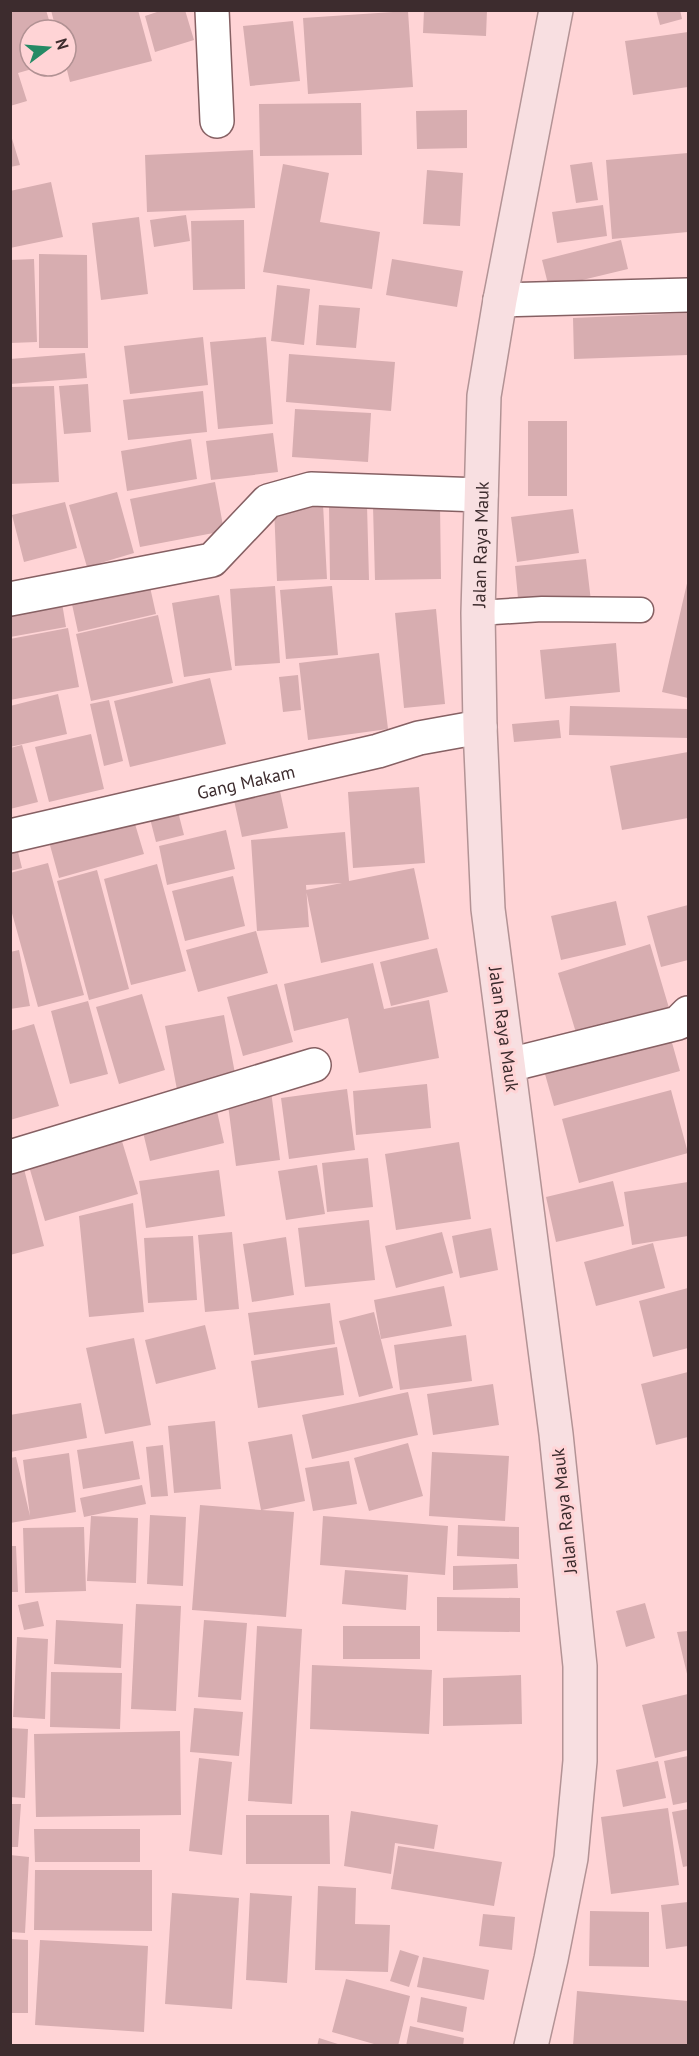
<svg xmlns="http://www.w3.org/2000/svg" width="699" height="2056" viewBox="0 0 699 2056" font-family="'PT Sans',sans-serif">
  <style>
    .building { fill: #d7adb0 }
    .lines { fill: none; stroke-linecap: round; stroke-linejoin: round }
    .lane-casing { stroke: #866063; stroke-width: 27 }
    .street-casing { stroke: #866063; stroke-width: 36 }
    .primary-casing { stroke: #b39395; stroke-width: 36 }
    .lane { stroke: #fff; stroke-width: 24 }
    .street { stroke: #fff; stroke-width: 33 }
    .primary { stroke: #f8dfe1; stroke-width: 33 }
    .labels { text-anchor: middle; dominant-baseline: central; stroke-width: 6; stroke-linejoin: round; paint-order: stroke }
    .street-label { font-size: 18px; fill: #3d2c2e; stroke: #ffd4d6 }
  </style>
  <rect width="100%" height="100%" fill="#ffd4d6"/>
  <path class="building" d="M18 10H46L52 30H30V66L39 67 18 73 27 101 10 106V13Z
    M51 10H138L152 61 70 82 66 66V30H56Z
    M163 10H185L194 40 155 52 145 16Z
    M424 10H487L486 36 423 33Z
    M656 10H680L682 19 660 25Z
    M408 11 413 87 308 94 303 18Z
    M293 21 300 81 250 86 243 26Z
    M688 32V87L633 95 625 41Z
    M361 103 362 155 260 156 259 104Z
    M467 110V148L417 149 416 111Z
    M10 132 20 165 10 167Z
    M253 150 255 208 147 212 145 155Z
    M688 153V232L612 239 606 160Z
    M592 162 598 200 576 203 570 165Z
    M283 164 329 173 320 222 380 232 372 289 263 272Z
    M427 170 463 173 460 226 423 224Z
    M51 182 63 237 10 248V191Z
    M603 205 607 236 557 243 552 212Z
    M186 215 190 241 154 247 150 220Z
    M139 217 148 294 101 300 92 223Z
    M244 220 245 289 193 290 191 221Z
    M621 240 628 269 549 288 542 260Z
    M39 254 87 255 88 348H39Z
    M34 259 37 342 10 343V260Z
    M392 259 463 271 457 307 386 295Z
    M277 285 310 289 304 345 271 341Z
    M319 305 360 308 356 348 316 345Z
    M688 313V355L574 359 573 318Z
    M203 337 208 385 130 394 124 346Z
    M266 337 273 424 218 429 210 342Z
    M85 353 87 378 10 384V359Z
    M289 354 395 362 391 411 286 402Z
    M88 384 91 432 64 434 59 386Z
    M54 386 59 482 10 484V387Z
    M203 391 207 432 128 440 123 400Z
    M295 409 371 413 368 462 292 457Z
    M528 421H567V496H528Z
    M273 433 278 472 211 480 206 441Z
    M191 439 197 479 127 491 121 451Z
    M215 482 224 531 140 547 130 499Z
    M117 492 134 553 87 567 69 505Z
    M65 502 77 548 24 562 12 515Z
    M323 504 327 579 277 581 274 506Z
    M329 505H367L369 580H330Z
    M440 505 441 579 375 580 373 506Z
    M573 509 579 553 517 562 511 517Z
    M586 559 591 601 519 609 515 566Z
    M148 578 156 614 78 632 70 595Z
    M688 579V698L662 692Z
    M275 586 280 663 235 666 230 589Z
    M332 586 338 655 286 659 280 590Z
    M219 595 232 670 184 677 172 603Z
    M61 597 66 627 10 637V606Z
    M436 609 445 704 404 708 395 613Z
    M158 615 173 683 91 701 76 634Z
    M68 628 79 687 10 700V639Z
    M616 643 620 692 545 699 540 650Z
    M379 653 388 729 308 740 299 663Z
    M298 675 301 710 283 712 279 677Z
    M210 678 226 744 130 767 114 701Z
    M58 694 67 734 10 747V706Z
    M109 700 123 761 104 766 90 704Z
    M570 706 688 709V738L569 735Z
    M559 720 561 738 514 742 512 724Z
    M91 734 104 789 49 802 35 747Z
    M22 745 38 802 10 809V748Z
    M688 752V818L622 830 610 766Z
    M278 782 288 828 242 837 232 791Z
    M419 787 425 863 353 868 348 792Z
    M175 800 184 835 156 842 147 807Z
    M132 814 144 854 59 878 48 838Z
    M226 830 235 869 167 885 159 846Z
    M345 832 349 881 414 868 429 939 321 963 306 890 342 883 306 885 309 927 257 931 251 840Z
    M15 840 22 868 10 871V841Z
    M48 863 84 995 38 1007 10 906V873Z
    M157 864 186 971 131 985 104 879Z
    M97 870 129 989 89 1000 57 881Z
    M233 876 245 926 185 941 172 891Z
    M616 901 626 945 561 960 551 916Z
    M688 905V960L661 967 647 916Z
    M256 931 268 973 198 992 186 950Z
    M650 944 672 1018 580 1046 558 973Z
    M437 948 448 992 391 1006 380 962Z
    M19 950 30 1006 10 1009V952Z
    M373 963 384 1009 429 1000 439 1058 359 1073 348 1018 294 1031 284 984Z
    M277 984 293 1042 243 1056 227 997Z
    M142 994 165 1070 119 1084 96 1007Z
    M88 1001 108 1074 70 1084 51 1011Z
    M224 1015 237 1084 178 1095 165 1026Z
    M34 1024 59 1106 10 1120V1031Z
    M669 1032 680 1071 554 1106 543 1067Z
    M427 1084 431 1128 356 1135 353 1091Z
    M347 1089 355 1150 289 1159 281 1098Z
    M671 1090 688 1153 579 1183 562 1119Z
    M271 1091 280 1160 236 1166 227 1097Z
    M215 1102 224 1143 150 1161 140 1120Z
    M118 1128 138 1194 45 1221 26 1156Z
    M459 1142 471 1219 396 1230 385 1154Z
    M368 1158 373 1207 327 1212 322 1163Z
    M317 1165 325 1214 286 1220 278 1171Z
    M24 1169 44 1246 10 1255V1172Z
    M219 1170 225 1216 146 1228 139 1181Z
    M613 1181 624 1226 556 1242 546 1197Z
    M688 1182V1236L632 1245 624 1192Z
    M133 1203 144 1312 89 1317 79 1216Z
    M369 1220 375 1280 305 1287 298 1228Z
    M491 1228 498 1270 460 1278 452 1236Z
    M232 1232 239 1309 205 1312 198 1235Z
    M442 1232 453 1273 396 1288 385 1246Z
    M193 1236 197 1300 148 1303 144 1238Z
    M286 1237 294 1295 252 1302 243 1244Z
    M653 1243 665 1288 596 1306 584 1262Z
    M444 1286 452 1326 381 1339 374 1300Z
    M688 1288V1348L653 1357 639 1301Z
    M330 1303 335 1344 254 1355 248 1313Z
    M374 1312 393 1388 359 1397 339 1321Z
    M205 1325 216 1369 156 1384 145 1340Z
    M466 1335 472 1381 400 1390 394 1345Z
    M134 1338 151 1425 105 1434 86 1348Z
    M337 1347 344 1395 258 1408 251 1361Z
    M688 1372V1437L656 1445 641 1384Z
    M493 1384 499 1425 433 1435 427 1394Z
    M408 1392 418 1435 312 1459 302 1415Z
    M81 1403 87 1438 10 1452V1415Z
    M215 1421 221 1489 174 1493 168 1426Z
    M292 1434 305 1501 262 1510 294 1512 286 1617 192 1610 200 1505 261 1510 248 1442Z
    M133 1441 140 1479 83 1489 77 1450Z
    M408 1443 423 1496 369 1511 354 1458Z
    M163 1445 168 1496 151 1497 146 1447Z
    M432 1452 509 1456 505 1521 429 1516Z
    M69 1453 76 1512 10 1523V1458L16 1457 30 1516 23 1460Z
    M349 1461 357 1504 313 1511 305 1468Z
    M142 1485 146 1504 84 1517 80 1498Z
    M150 1515 186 1517 183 1586 147 1584Z
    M91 1516 138 1518 136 1583 87 1581Z
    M323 1516 448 1526 445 1575 320 1565Z
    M458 1525 519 1527V1559L457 1556Z
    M84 1527 86 1591 25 1593 23 1528Z
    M10 1546H16L18 1592H10Z
    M517 1564 518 1588 453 1590V1566Z
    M345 1570 408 1575 406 1610 342 1604Z
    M437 1597 520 1598V1632L437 1631Z
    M38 1601 44 1626 24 1630 18 1605Z
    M645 1603 655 1638 626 1647 616 1611Z
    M136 1604 181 1606 176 1711 131 1709Z
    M56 1620 123 1624 121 1668 54 1664Z
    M204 1620 247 1623 241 1700 198 1697Z
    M257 1626 302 1629 292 1804 248 1801Z
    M343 1626H420V1659H343Z
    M688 1631V1678L677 1632Z
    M17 1637 48 1639 45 1719 13 1717Z
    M312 1665 432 1670 429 1734 310 1729Z
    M51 1672 122 1673 120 1729 50 1727Z
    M521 1675 522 1724 443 1726V1678Z
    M688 1694V1750L655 1758 642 1705Z
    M194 1708 243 1712 239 1756 190 1752Z
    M10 1728 28 1729 25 1798 10 1797Z
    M180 1731 181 1815 36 1817 34 1734Z
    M688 1756V1802L673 1805 664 1761Z
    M199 1758 232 1762 222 1855 189 1851Z
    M658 1761 666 1798 623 1807 616 1770Z
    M10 1804H21L18 1847H10Z
    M668 1808 679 1885 611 1894 601 1817Z
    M688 1809V1866L683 1867 672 1812Z
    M351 1811 438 1825 434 1849 395 1843 391 1874 344 1866Z
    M246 1815H329L330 1864H246Z
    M34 1829H140V1862H35Z
    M398 1846 502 1862 494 1906 391 1889Z
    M10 1855 29 1857 25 1933 10 1932Z
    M35 1870H152V1931L34 1930Z
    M318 1886 356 1888 355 1924 390 1925 388 1972 315 1970Z
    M172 1893 239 1898 232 2009 165 2004Z
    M250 1893 292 1896 287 1983 246 1980Z
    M688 1902V1946L666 1949 661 1905Z
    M590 1911 649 1912V1967L589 1966Z
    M483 1914 515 1917 512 1950 479 1946Z
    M10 1939 28 1940V2013H10Z
    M40 1940 148 1946 144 2032 35 2025Z
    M400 1950 419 1956 409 1987 390 1981Z
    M423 1957 489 1970 484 2000 417 1987Z
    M346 1979 410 1996 398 2046H381L332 2032Z
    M577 1991 688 2001V2046H573Z
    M421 1997 467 2007 463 2032 417 2022Z
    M410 2026 464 2038 463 2046H406Z
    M319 2038 341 2045V2046H317Z"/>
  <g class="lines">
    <defs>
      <path id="lane" d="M478 613 542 609 641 610"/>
      <g id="street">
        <path d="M212 10 217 121"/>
        <path d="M500 300 688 295"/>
        <path d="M10 599 212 560 268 501 311 489 481 495"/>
        <path id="s1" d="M10 836 378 751 419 738 480 727"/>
        <path d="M509 1065 678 1023 688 1013"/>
        <path d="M10 1157 314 1065"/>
      </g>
      <g id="primary">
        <path id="s2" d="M531 2046 551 1959 571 1858 580 1761V1666L556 1434 488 909 480 727 478 613 484 396 500 300 556 10"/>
      </g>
    </defs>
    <use href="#lane" class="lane-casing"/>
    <use href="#street" class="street-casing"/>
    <use href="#primary" class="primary-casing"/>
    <use href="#lane" class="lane"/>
    <use href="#street" class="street"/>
    <use href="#primary" class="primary"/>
  </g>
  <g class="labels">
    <g class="street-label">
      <text stroke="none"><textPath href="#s2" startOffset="1512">Jalan Raya Mauk</textPath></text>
      <text stroke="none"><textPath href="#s1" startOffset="242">Gang Makam</textPath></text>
      <text transform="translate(504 1029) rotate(82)">Jalan Raya Mauk</text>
      <text transform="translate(564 1511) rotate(-96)">Jalan Raya Mauk</text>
    </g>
  </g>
  <rect width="699" height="2056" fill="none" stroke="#3d2c2e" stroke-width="24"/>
  <g transform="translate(48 48) rotate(74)"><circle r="28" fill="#ffd4d6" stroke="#b19193" stroke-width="1.5"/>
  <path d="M0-4.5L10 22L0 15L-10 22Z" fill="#258a65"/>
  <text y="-9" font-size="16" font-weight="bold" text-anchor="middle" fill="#3d2c2e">N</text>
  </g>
</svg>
